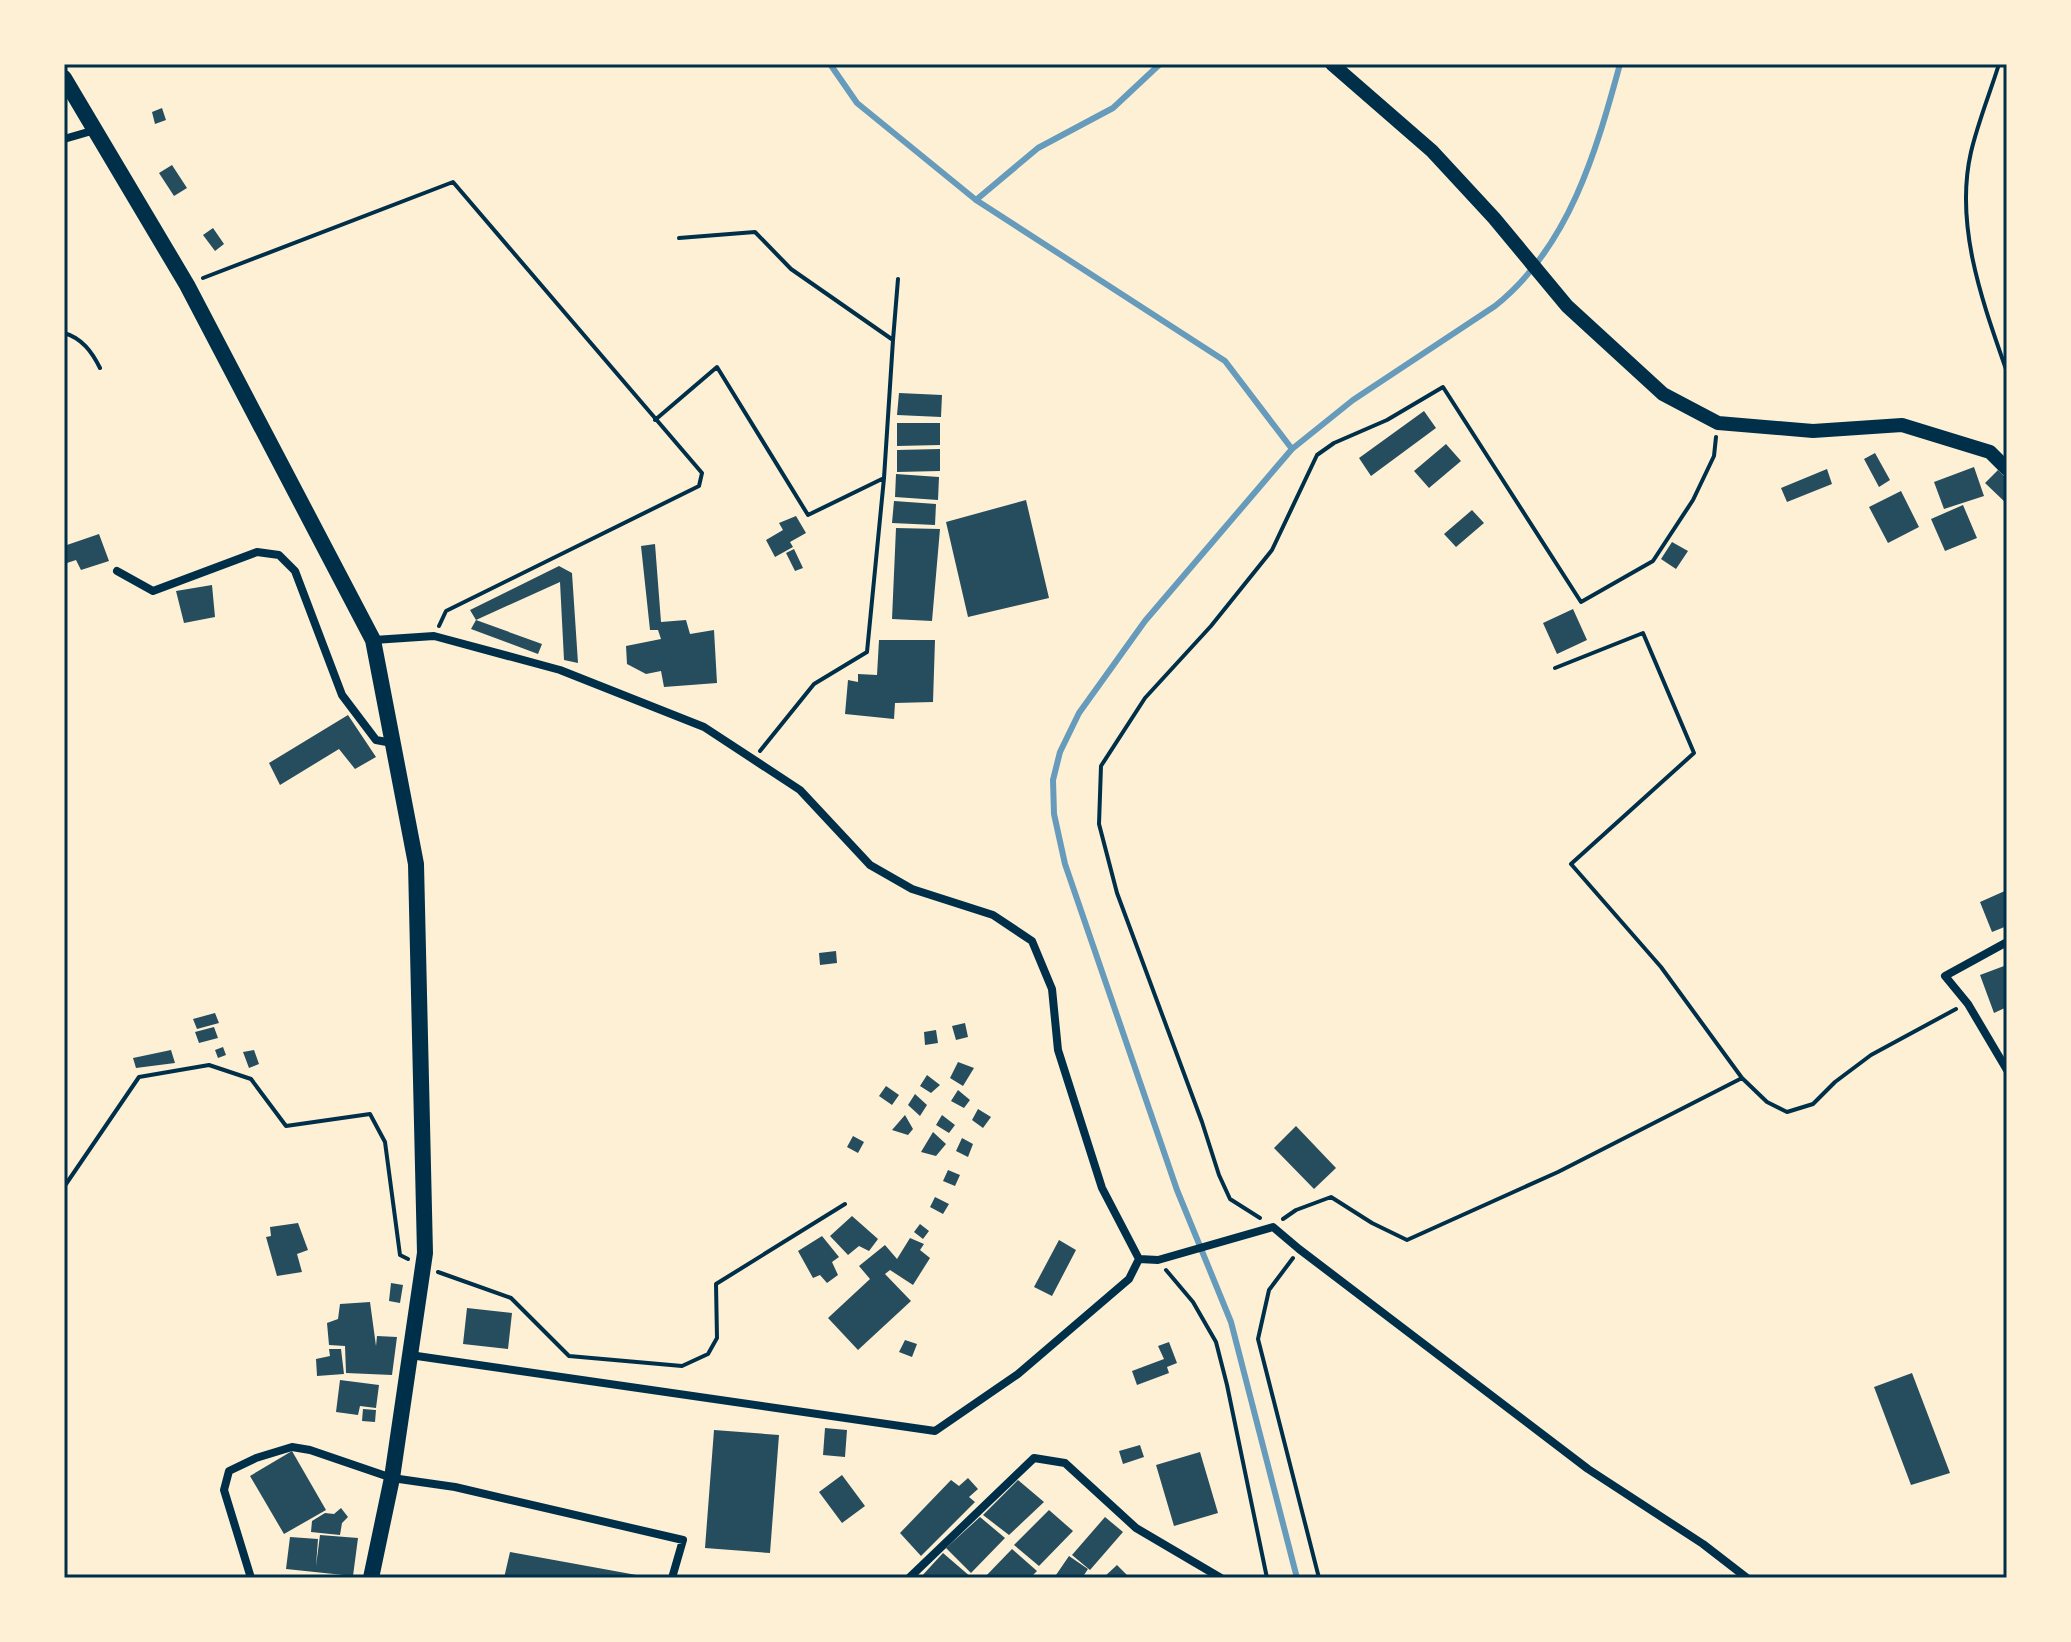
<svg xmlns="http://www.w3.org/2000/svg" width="2071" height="1642" viewBox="0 0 2071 1642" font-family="'DejaVu Sans',sans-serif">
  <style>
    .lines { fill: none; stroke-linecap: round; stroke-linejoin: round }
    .stream { stroke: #669bbc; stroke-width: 6 }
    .building { fill: #264d5e }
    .path { stroke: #003049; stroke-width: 4 }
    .minor { stroke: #003049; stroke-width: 8 }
    .tertiary { stroke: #003049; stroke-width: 14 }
    .secondary { stroke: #003049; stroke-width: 16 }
    .neatline { fill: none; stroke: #003049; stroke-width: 3 }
  </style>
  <rect width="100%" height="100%" fill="#fdf0d5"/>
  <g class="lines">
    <path class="stream" d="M830 64 857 103 976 200 1225 361 1292 449
      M976 200 1038 148 1113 108 1160 64
      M1297 1578 1231 1322 1177 1190 1065 864 1054 814 1053 780 1060 752 1079 713 1145 621 1292 449 1353 400 1495 306C1569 247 1596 152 1620 64"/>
  </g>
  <path class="building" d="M162 108 166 120 155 124 152 112Z
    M172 165 187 188 174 196 159 173Z
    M213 228 224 244 215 251 203 235Z
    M899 393 942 395 941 417 897 415Z
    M1424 411 1436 428 1371 476 1359 458Z
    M897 423H940V445L897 446Z
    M1446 444 1461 461 1429 488 1414 471Z
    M940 449V471L897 472V450Z
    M1875 453 1890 480 1879 487 1864 459Z
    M1974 467 1984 496 1944 509 1934 482Z
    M1827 469 1832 484 1787 502 1781 488Z
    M1998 470 2007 479V504L1985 483Z
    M896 474 939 477 938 500 895 497Z
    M1901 491 1919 527 1888 543 1869 507Z
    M1026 500 1049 598 968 617 946 522Z
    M894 501 936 504 935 525 892 523Z
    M1963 505 1977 538 1945 551 1931 519Z
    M1472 510 1484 523 1456 547 1444 534Z
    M796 516 806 533 790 542 793 547 775 557 766 540 783 530 779 523Z
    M896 528 940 529 932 621 892 619Z
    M99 534 109 561 81 570 76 560 64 564V546Z
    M1672 542 1688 551 1676 569 1661 559Z
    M655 544 661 622 686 620 690 634 714 630 717 683 664 687 661 671 646 674 627 664 626 646 661 639 658 630H650L641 546Z
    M794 549 803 568 795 571 786 553Z
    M559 566 572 573 578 663 564 660 560 582 476 620 542 644 538 654 471 629 476 620 470 610Z
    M212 585 215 617 184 623 176 591Z
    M1573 609 1587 640 1557 654 1543 623Z
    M879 640H935L933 702 895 703 894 719 845 714 848 680 858 682V674L877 675Z
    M348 715 376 757 355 769 339 749 280 785 269 763Z
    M2007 890V926L1992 932 1980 902Z
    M836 951 837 963 820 965 819 953Z
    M2004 966 2007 973V1007L1994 1013 1980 975Z
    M215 1013 219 1023 197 1029 193 1019Z
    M965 1023 968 1037 956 1040 952 1026Z
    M214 1027 218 1038 199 1043 195 1032Z
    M936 1030 938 1043 925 1045 924 1032Z
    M223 1047 226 1055 218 1058 215 1050Z
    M171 1050 175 1063 136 1068 133 1058Z
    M254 1050 259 1064 249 1068 243 1052Z
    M958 1062 974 1068 963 1086 950 1078Z
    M927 1075 940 1085 931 1093 920 1086Z
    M886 1086 899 1095 892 1105 879 1096Z
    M958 1090 970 1100 964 1108 951 1101Z
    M915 1094 927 1105 920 1116 908 1105Z
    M978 1109 991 1117 983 1128 972 1120Z
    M905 1115 913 1129 908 1135 892 1130Z
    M942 1115 955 1125 949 1133 936 1125Z
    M1296 1126 1336 1168 1314 1189 1274 1148Z
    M933 1132 946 1144 936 1156 921 1152Z
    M853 1136 864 1142 858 1153 847 1147Z
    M962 1138 973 1144 968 1157 956 1151Z
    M948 1170 960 1175 955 1186 943 1181Z
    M935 1197 949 1204 943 1214 930 1207Z
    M852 1216 878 1239 869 1251 859 1246 848 1255 830 1236Z
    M298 1223 308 1250 297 1254 302 1272 277 1276 266 1237 271 1236 270 1227Z
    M920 1224 929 1231 923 1239 914 1232Z
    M822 1236 839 1257 832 1262 838 1275 827 1283 820 1275 813 1278 798 1251Z
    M910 1238 924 1244 920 1250 930 1258 913 1285 890 1270 885 1274 911 1301 858 1350 828 1318 870 1279 859 1266 885 1245 897 1259Z
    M1059 1240 1076 1250 1052 1296 1034 1287Z
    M391 1283 403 1285 400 1303 389 1301Z
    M370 1302 376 1346 377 1336 397 1337 392 1375 346 1373 345 1346 329 1345 327 1323 338 1319 340 1304Z
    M467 1308 512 1313 508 1349 463 1344Z
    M905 1340 917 1344 912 1357 899 1352Z
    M1169 1342 1177 1363 1167 1367 1169 1373 1137 1385 1132 1371 1164 1359 1158 1346Z
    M329 1349H341L344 1374 317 1376 316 1359 330 1356Z
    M1912 1373 1950 1473 1911 1485 1874 1387Z
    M340 1380 379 1385 376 1408 360 1406 358 1415 336 1412Z
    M363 1409 376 1410 375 1422 362 1421Z
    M825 1428 847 1430 845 1457 823 1455Z
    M714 1430 779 1435 770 1553 705 1548Z
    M1140 1445 1144 1457 1123 1464 1119 1451Z
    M292 1451 326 1510 284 1534 250 1476Z
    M1200 1452 1218 1513 1174 1526 1156 1465Z
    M842 1475 865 1506 842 1523 819 1492Z
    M968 1478 978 1489 969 1497 975 1502 921 1556 900 1533 951 1480 959 1486Z
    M1018 1480 1044 1502 1009 1535 983 1515Z
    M341 1508 348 1517 342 1523 340 1535 311 1532 312 1521 325 1513 334 1514Z
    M1049 1510 1073 1531 1039 1566 1014 1545Z
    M980 1517 1005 1538 971 1573 946 1548Z
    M1105 1517 1123 1532 1090 1570 1072 1555Z
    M320 1535 358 1538 353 1576 286 1569 290 1537 318 1539 316 1566Z
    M1012 1549 1037 1571 1030 1578H984Z
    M510 1552 642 1576V1578H504Z
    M943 1553 972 1578H920Z
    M1069 1556 1088 1569 1082 1578H1061L1056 1575Z
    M1117 1565 1130 1578H1103Z"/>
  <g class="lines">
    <path class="path" d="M1999 64C1990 93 1978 122 1971 152 1954 226 1983 303 2007 372
      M679 238 755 232 791 269 893 340 884 478 867 652 814 684 760 751
      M203 278 453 182 702 473 699 486 446 611 439 626
      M64 333C82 338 92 352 100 368
      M893 340 898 279
      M655 420 717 367 808 515 884 478
      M1742 1078 1767 1102 1787 1112 1813 1104 1835 1082 1871 1055 1956 1009
      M64 1187 139 1077 209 1065 251 1079 286 1126 370 1114 385 1142 400 1255 408 1259
      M1260 1218 1230 1199 1219 1175 1202 1122 1117 893 1099 824 1101 766 1145 698 1211 626 1272 550 1317 455 1334 443 1387 420 1443 387 1581 602 1653 561 1693 500 1714 456 1716 437
      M1283 1219 1296 1210 1331 1197 1372 1223 1407 1240 1558 1172 1742 1078 1661 967 1571 864 1694 753 1643 633 1555 668
      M1293 1258 1269 1290 1258 1339 1319 1578
      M1166 1270 1193 1302 1216 1342 1227 1385 1267 1578
      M438 1272 511 1298 569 1356 682 1366 708 1354 717 1338 716 1284 845 1204"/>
    <path class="minor" d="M64 139 95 130
      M117 571 153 591 257 552 279 555 295 571 342 695 376 740 392 743
      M374 640 434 636 560 670 704 727 800 790 870 865 912 889 993 915 1032 941 1052 989 1058 1050 1102 1188 1139 1259 1158 1260 1273 1227 1299 1249 1588 1469 1703 1544 1747 1578
      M2007 942 1945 976 1968 1004 2007 1070
      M410 1355 935 1431 1018 1374 1129 1279 1139 1259
      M251 1578 224 1490 229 1471 256 1458 292 1447 310 1450 392 1478 455 1487 683 1540 672 1578
      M909 1578 1034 1458 1065 1463 1136 1528 1221 1578"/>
    <path class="tertiary" d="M1332 64 1432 151 1494 218 1567 306 1663 394 1718 423 1813 431 1902 425 1990 452 2007 469"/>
    <path class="secondary" d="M64 78 187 285 373 640 416 864 425 1253 392 1478 371 1578"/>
  </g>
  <rect width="2071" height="1642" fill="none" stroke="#fdf0d5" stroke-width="132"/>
  <rect x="66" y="66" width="1939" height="1510" class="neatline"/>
</svg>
